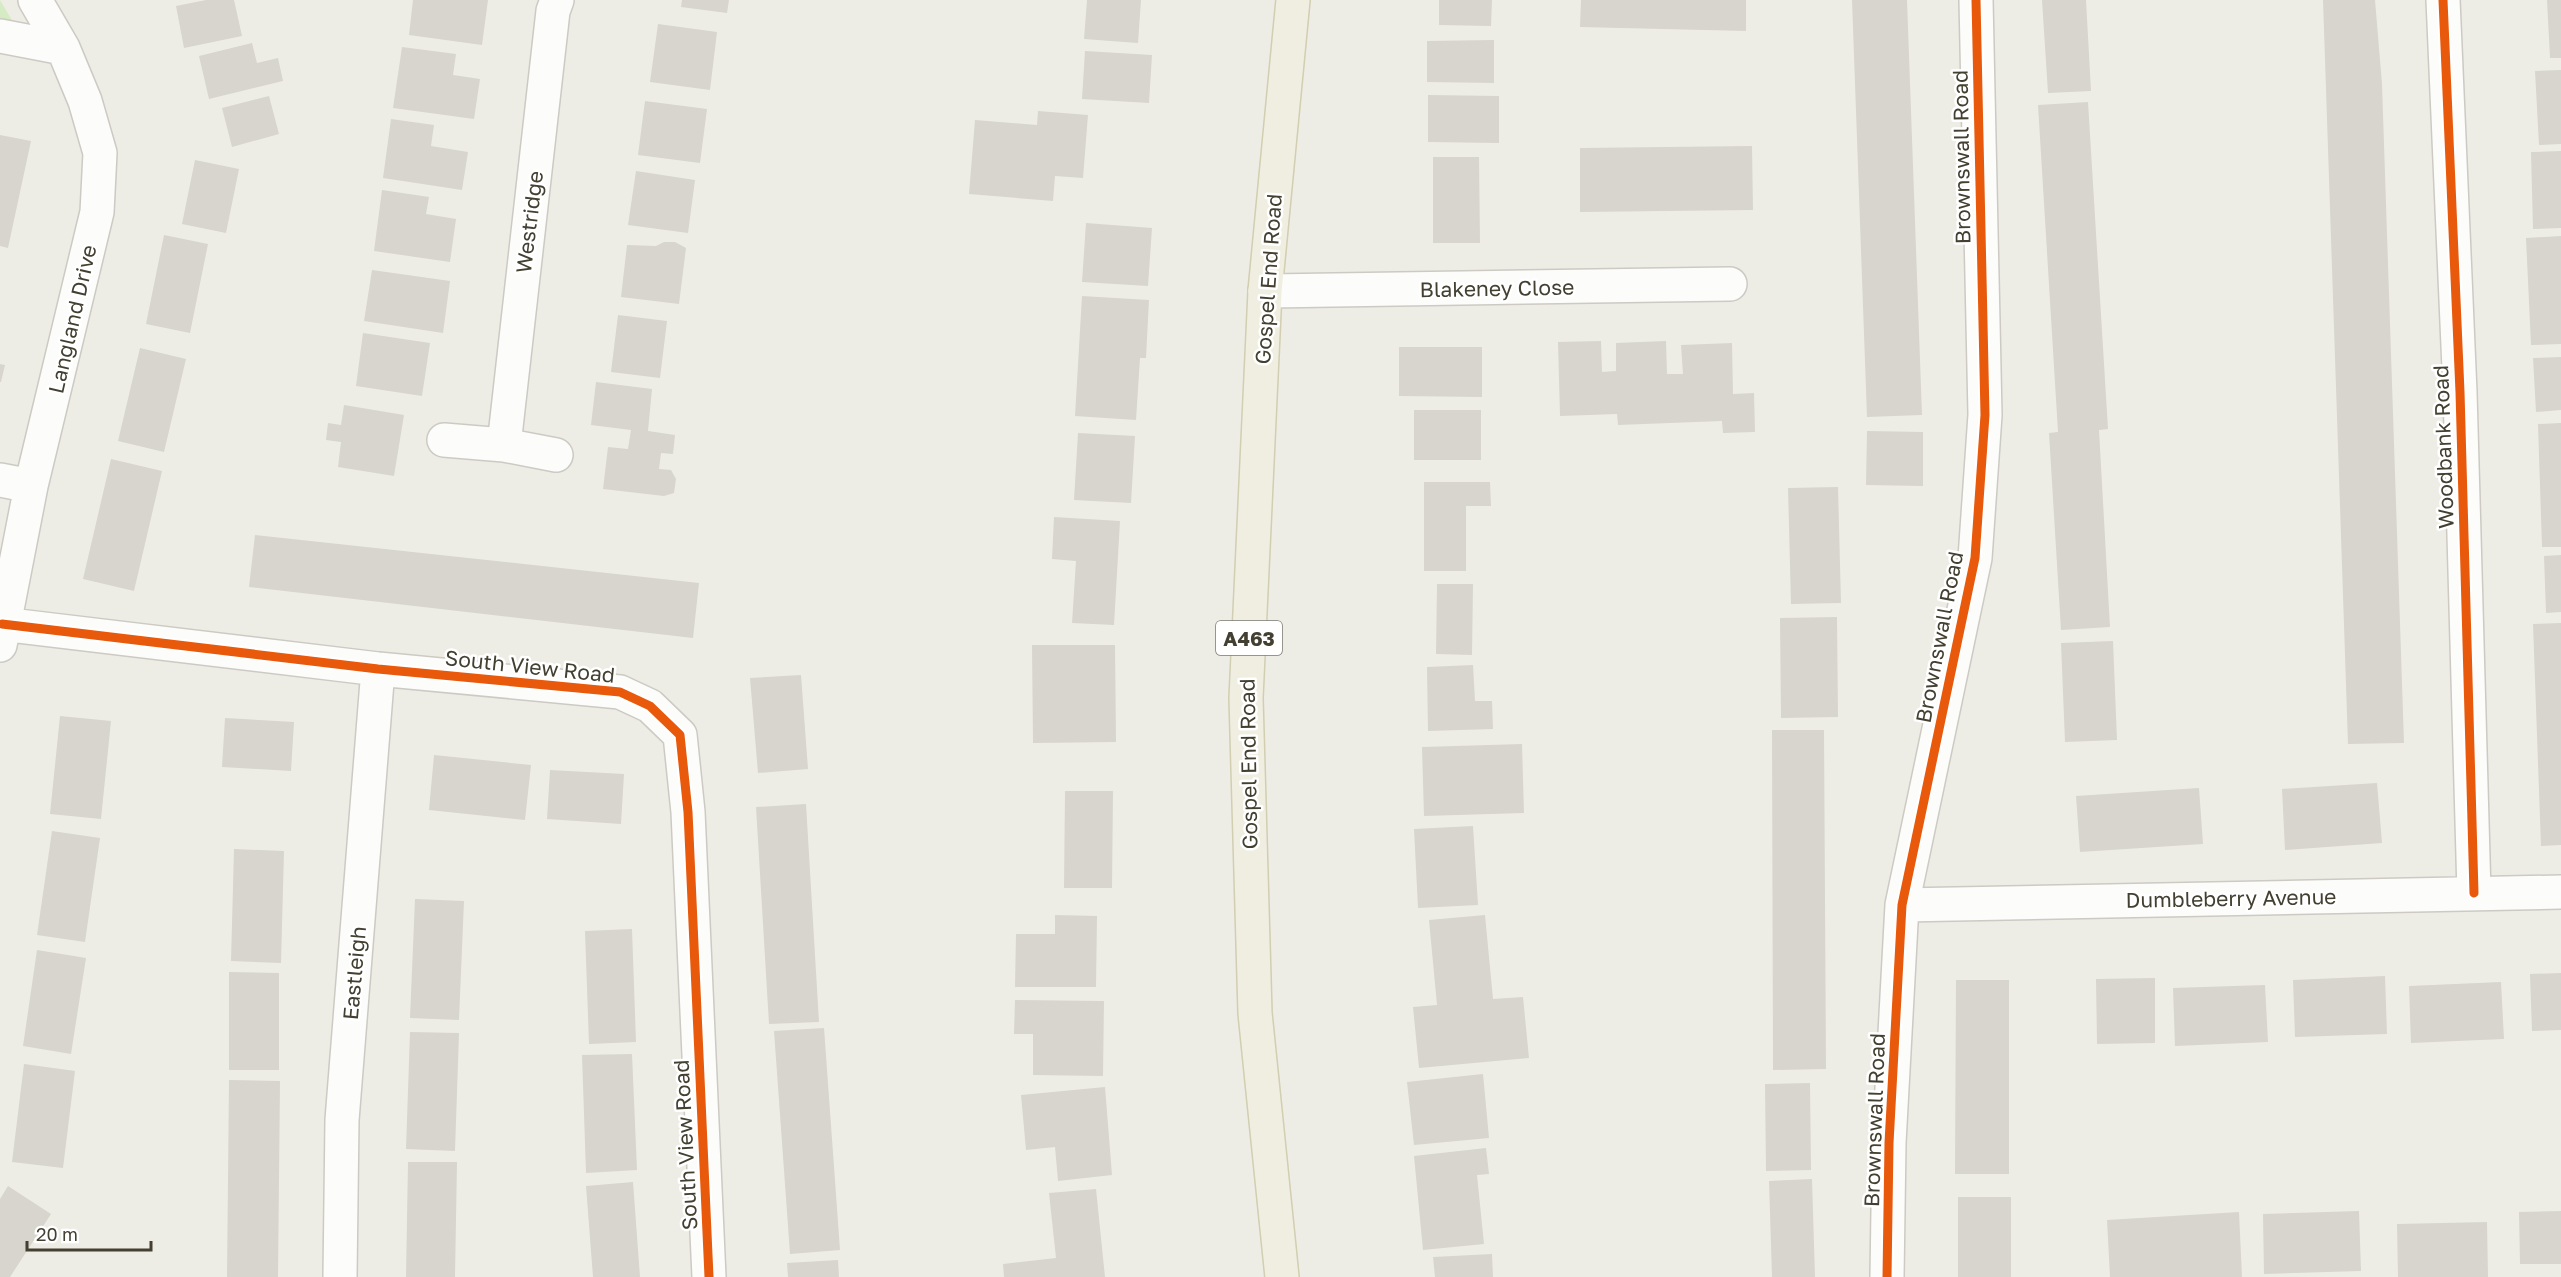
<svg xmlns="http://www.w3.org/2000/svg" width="2561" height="1277" viewBox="0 0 2561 1277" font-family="'Golos Text',sans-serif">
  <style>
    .green { fill: #d5ebc3 }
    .building { fill: #d7d5cd }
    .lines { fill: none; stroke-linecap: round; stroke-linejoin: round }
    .minor-casing { stroke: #cccac3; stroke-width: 36 }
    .major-casing { stroke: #d1ceb1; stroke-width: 36 }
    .minor { stroke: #fcfcfb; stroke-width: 33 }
    .major { stroke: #f0eee1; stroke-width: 33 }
    .cycleway-casing { stroke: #fff; stroke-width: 13 }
    .cycleway { stroke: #e8590c; stroke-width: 9 }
    .labels { text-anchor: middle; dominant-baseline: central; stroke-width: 5; stroke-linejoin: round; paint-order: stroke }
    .shield { fill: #fff; stroke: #7b7970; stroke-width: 1.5 }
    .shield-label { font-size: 20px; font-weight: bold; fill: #434032 }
    .street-label { font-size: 21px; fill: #434032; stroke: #fff }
  </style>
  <rect width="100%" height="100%" fill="#eeede5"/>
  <path class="green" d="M0 0 13 22 0 19Z"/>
  <path class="building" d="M206 0H234L242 36 184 48 176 6Z
    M413 0H488L482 45 409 35Z
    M682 0H729L727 13 681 7Z
    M1087 0H1141L1138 43 1084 39Z
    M1439 0H1492L1491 26 1439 25Z
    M1581 0H1746V31L1580 27Z
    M1852 0H1907L1922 415 1867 417Z
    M2042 0H2086L2091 91 2048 93Z
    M2323 0H2375L2382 84 2404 743 2348 744Z
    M2547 0H2561V58H2550Z
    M658 24 717 32 710 90 650 82Z
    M1494 40V83L1427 82V41Z
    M252 43 257 63 278 58 283 81 209 99 199 56Z
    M402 47 456 54 453 75 480 79 474 119 393 108Z
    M1085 51 1152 55 1149 103 1082 99Z
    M2561 70V144L2539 145 2535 71Z
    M1428 95 1499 96V143L1428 142Z
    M269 96 279 134 232 147 222 108Z
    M645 101 707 109 700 163 638 155Z
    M2088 102 2108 429 2099 430 2110 627 2061 630 2049 433 2058 432 2038 105Z
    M1038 111 1088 115 1083 178 1055 176 1053 201 969 194 975 120 1037 125Z
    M391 119 434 125 431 146 468 152 462 190 383 178Z
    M0 135 31 141 8 248 0 246Z
    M1752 146 1753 210 1580 212V148Z
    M2561 151V228L2533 229 2531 152Z
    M1433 157H1479L1480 243H1433Z
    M195 160 239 169 226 233 182 224Z
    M636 171 695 180 688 233 628 225Z
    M382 190 429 197 426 214 456 219 450 262 374 251Z
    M1086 223 1152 228 1148 286 1082 282Z
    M164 235 208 244 190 333 146 324Z
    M2561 236V344L2531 345 2526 238Z
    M664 242H675L686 248 679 304 621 297 627 245 656 246Z
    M372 270 450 281 443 333 364 321Z
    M1082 296 1149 300 1146 358H1140L1136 420 1075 416Z
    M618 315 667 321 660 378 611 372Z
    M363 333 430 343 422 396 356 386Z
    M1601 341 1602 372 1616 371V343L1666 341 1667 374H1683L1681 345 1732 343 1733 394 1754 393 1755 432 1723 433 1722 421 1618 425 1617 414 1560 416 1558 342Z
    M1399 347H1482V397L1399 396Z
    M140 348 186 359 164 452 118 441Z
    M2561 357V410L2536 412 2533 358Z
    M0 364 5 365 1 382H0Z
    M596 382 652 389 648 431 675 435 673 454 661 453 659 469 671 470 676 479 674 493 664 496 603 489 608 447 628 449 631 430 591 425Z
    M344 405 404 415 394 476 338 467 341 442 326 440 328 423 341 425Z
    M1414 410H1481V460H1414Z
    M2561 423V547H2542L2538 424Z
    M1867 431 1923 432V486L1866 485Z
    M1078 433 1135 436 1131 503 1074 500Z
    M111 459 162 471 134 591 83 579Z
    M1424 482H1490L1491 506H1466V571H1424Z
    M1838 487 1841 603 1791 604 1788 488Z
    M1054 517 1120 521 1114 625 1072 623 1076 561 1052 559Z
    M255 535 699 583 693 638 249 587Z
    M2561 555V612L2546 613 2544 556Z
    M1437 584H1473L1472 655 1436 654Z
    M1837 617 1838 717 1781 718 1780 618Z
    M2561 623V845L2541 846 2533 624Z
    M2113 641 2117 740 2065 742 2061 643Z
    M1032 645H1115L1116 742 1033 743Z
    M1473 665 1475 701H1492L1493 729 1428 731 1427 667Z
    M801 675 808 769 758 773 750 678Z
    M60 716 111 721 101 819 50 814Z
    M225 718 294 722 291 771 222 767Z
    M1772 730H1824L1826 1069 1773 1070Z
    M1522 744 1524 813 1424 816 1422 747Z
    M434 755 531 765 525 820 429 810Z
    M550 770 624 774 621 824 547 819Z
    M2377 783 2382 843 2285 850 2282 789Z
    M2199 788 2203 844 2080 852 2076 796Z
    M1065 791H1113L1112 888H1064Z
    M806 804 819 1022 769 1024 756 807Z
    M1473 826 1478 905 1418 908 1414 829Z
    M52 831 100 838 85 942 37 935Z
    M234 849 284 851 281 963 231 961Z
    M415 899 464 901 459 1020 410 1018Z
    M1055 915 1097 916 1096 987H1015L1016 934H1055Z
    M1485 915 1493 999 1523 997 1529 1058 1419 1068 1413 1007 1437 1005 1429 920Z
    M632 929 636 1042 589 1044 585 931Z
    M37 950 86 958 71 1054 23 1046Z
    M229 972 279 973V1070H229Z
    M2561 973V1030L2532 1031 2530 974Z
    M2385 976 2387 1034 2295 1037 2293 980Z
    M2155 978V1043L2097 1044 2096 979Z
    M1956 980H2009V1174H1955Z
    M2501 982 2504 1039 2411 1043 2409 986Z
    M2265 985 2268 1042 2175 1046 2173 988Z
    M1015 1000 1104 1001 1103 1076 1033 1075V1034H1014Z
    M824 1028 840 1250 790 1254 774 1031Z
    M410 1032 459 1033 455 1151 406 1149Z
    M632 1054 637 1170 586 1173 582 1055Z
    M24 1064 75 1071 63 1168 12 1162Z
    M1483 1074 1489 1138 1414 1145 1407 1082Z
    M229 1080 280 1081 278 1277H227Z
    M1810 1083 1811 1170 1766 1171 1765 1084Z
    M1105 1087 1112 1175 1058 1181 1055 1147 1026 1150 1021 1095Z
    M1486 1148 1489 1174 1477 1175 1484 1244 1423 1250 1414 1156Z
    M408 1162H457L455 1277H406Z
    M1812 1179 1815 1277H1772L1769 1181Z
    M633 1182 640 1277H593L586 1186Z
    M8 1186 51 1214 10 1277H0V1199Z
    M1096 1189 1105 1277H1004L1003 1264 1056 1258 1049 1193Z
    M1958 1197H2011V1277H1958Z
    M2359 1211 2361 1271 2264 1274 2263 1214Z
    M2561 1211V1264H2520L2519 1212Z
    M2239 1212 2242 1277H2110L2107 1220Z
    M2487 1222 2488 1277H2398L2397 1224Z
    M1492 1254 1493 1277H1435L1433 1257Z
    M838 1260 839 1277H788L787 1263Z"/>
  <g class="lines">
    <defs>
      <path id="minor" d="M2443 0 2460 392 2474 893
        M0 36 63 48
        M1265 291 1730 284
        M444 440 504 445 556 455
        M504 445 553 11 557 0
        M0 480 31 486
        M2 624 378 669 620 692 650 706 680 735 688 812 709 1277
        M0 645 31 486 97 212 100 153 85 101 63 48 35 0
        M1902 905 2561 892
        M340 1277 342 1120 378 669
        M1887 1277 1889 1143 1902 905 1975 558 1985 415 1976 0"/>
      <path id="major" d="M1282 1277 1255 1013 1246 698 1265 291 1293 0"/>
    </defs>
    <use href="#minor" class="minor-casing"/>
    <use href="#major" class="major-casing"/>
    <use href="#minor" class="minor"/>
    <use href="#major" class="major"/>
    <defs>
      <path id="cycleway" d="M2443 0 2460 392 2474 893
        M2 624 378 669 620 692 650 706 680 735 688 812 709 1277
        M1887 1277 1889 1143 1902 905 1975 558 1985 415 1976 0"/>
    </defs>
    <use href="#cycleway" class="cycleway-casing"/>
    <use href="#cycleway" class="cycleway"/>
  </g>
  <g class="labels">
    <rect class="shield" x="1216" y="621" width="66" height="34" rx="4.5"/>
    <g class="shield-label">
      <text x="1249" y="638">A463</text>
    </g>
    <g class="street-label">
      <text transform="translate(1961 157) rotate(-91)">Brownswall Road</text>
      <text transform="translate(529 222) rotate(-83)">Westridge</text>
      <text transform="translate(1268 279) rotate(-86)">Gospel End Road</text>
      <text transform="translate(1497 288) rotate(-1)">Blakeney Close</text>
      <text transform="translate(72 319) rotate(-77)">Langland Drive</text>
      <text transform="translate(2443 447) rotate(-92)">Woodbank Road</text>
      <text transform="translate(1939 637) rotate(-79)">Brownswall Road</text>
      <text transform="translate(530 666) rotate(6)">South View Road</text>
      <text transform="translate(1248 764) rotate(-91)">Gospel End Road</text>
      <text transform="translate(2231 898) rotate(-1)">Dumbleberry Avenue</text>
      <text transform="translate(354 973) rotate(-85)">Eastleigh</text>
      <text transform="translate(1874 1120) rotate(-88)">Brownswall Road</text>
      <text transform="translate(685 1145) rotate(-93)">South View Road</text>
    </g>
  </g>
  <path d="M27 1241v9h124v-9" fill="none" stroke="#434032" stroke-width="3"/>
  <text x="36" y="1241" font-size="18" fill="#434032" stroke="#ffffff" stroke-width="4.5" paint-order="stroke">20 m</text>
</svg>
